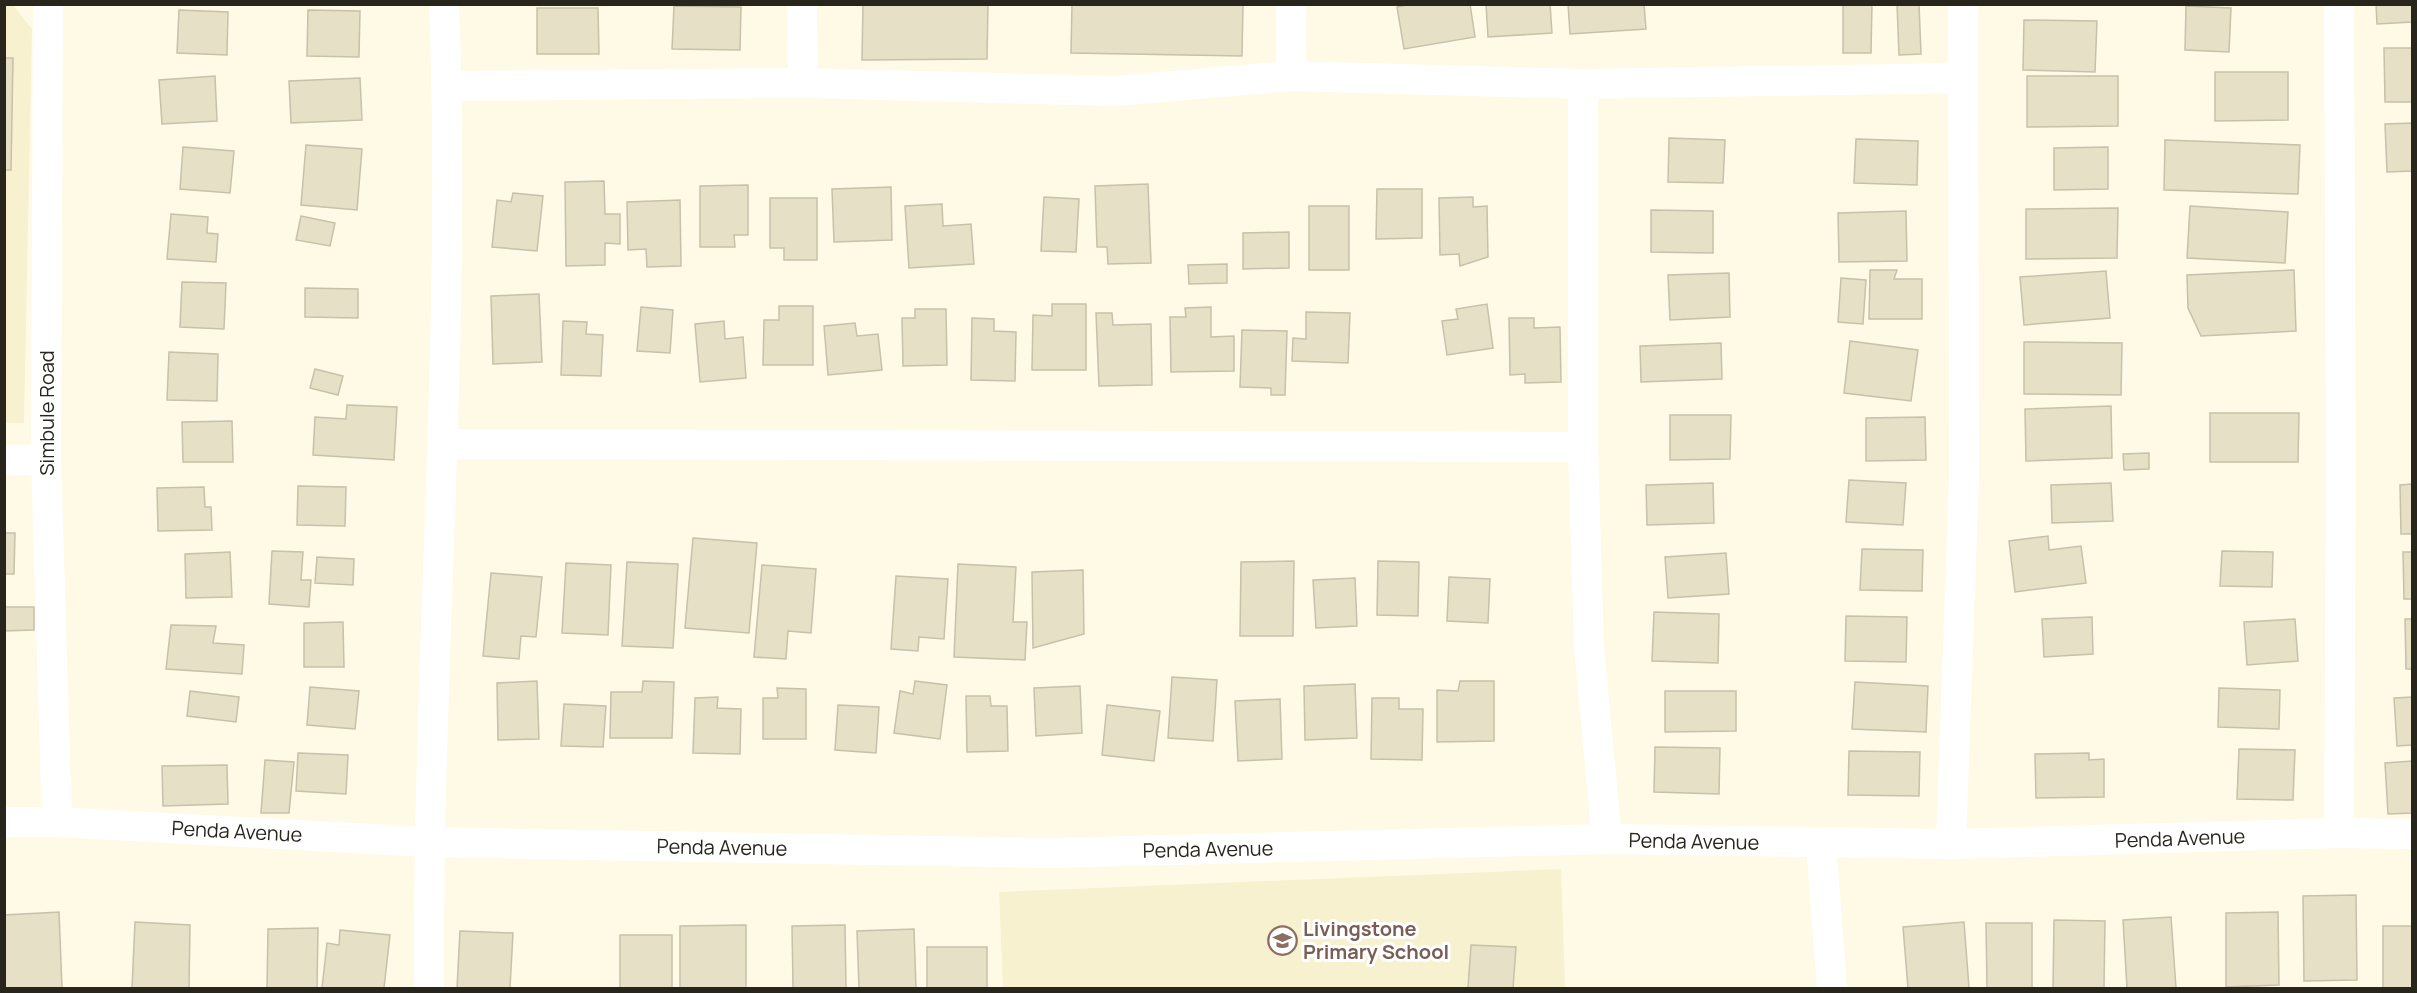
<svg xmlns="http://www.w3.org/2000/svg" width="2417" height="993" viewBox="0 0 2417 993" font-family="Manrope,sans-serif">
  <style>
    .built { fill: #f8f1cf }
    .building { fill: #e5e0c6; stroke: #c6c1a8; stroke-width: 1.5 }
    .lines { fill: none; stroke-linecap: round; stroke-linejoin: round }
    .street { stroke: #fff; stroke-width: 30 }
    .labels { text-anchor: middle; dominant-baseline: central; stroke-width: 6; stroke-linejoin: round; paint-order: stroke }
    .street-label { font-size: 20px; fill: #28261c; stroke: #fff }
    .education-label { font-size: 20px; font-weight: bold; fill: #785e54; stroke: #fff; text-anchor: start }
  </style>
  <rect width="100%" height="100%" fill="#fffae6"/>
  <path class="built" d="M12 4 32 29 24 423H5L4 5Z
    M1561 869 1565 988H1003L999 892Z"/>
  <path class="building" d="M863 4H988L987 59 862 60Z
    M1072 4H1243L1242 56 1071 53Z
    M1412 4H1470L1475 37 1404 49 1397 7Z
    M1486 4H1550L1552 33 1488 37Z
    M1568 4H1644L1646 29 1570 34Z
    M1843 4H1872L1871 53H1843Z
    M1897 4H1919L1921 54 1899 55Z
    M2376 4H2412V22L2377 24Z
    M674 6 741 7 740 50 672 49Z
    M2186 6 2231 8 2229 52 2185 50Z
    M537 8H598L599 54H537Z
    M179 10 228 12 227 55 177 53Z
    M308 10 360 11 359 57 307 56Z
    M2024 20 2097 21 2095 72 2023 70Z
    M2384 48H2412V102H2385Z
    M4 58H13L11 170H4Z
    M2215 72H2288V120L2215 121Z
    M215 76 217 121 162 124 159 80Z
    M2027 76H2118V126L2027 127Z
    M360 78 362 120 291 123 289 81Z
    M2412 123V171L2387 172 2385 124Z
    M1669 138 1725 140 1723 183 1668 182Z
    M1856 139 1918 141 1917 185 1854 183Z
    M2165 140 2300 145 2298 194 2164 190Z
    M306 145 362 149 357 210 301 205Z
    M183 147 234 151 230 193 180 189Z
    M2108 147V189L2054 190V148Z
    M604 181 605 214H620V244L605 243V265L566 266 565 182Z
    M1148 184 1151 263 1108 264 1107 247H1097L1095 186Z
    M748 185V235H734L735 247H700V186Z
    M891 187 892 240 834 242 832 189Z
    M1377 189H1422V238L1376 239Z
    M513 193 543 196 537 251 492 247 497 200 511 202Z
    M1044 197 1079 199 1076 252 1041 251Z
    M1473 197V207L1487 206 1488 257 1460 266 1459 254 1440 255 1439 198Z
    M770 198H817V260H784V248H770Z
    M680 200 681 266 647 267 646 249 628 250 627 202Z
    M942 204 943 226 971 224 974 264 909 268 905 206Z
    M1309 206H1349V270H1309Z
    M2190 206 2288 212 2285 263 2187 258Z
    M2118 208 2117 258 2026 259V209Z
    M1651 210 1713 211V253L1651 252Z
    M1906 211 1907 261 1839 262 1838 213Z
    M171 214 208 217 207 233 218 234 216 262 167 259Z
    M301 216 335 223 330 246 296 240Z
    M1289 232V268L1243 269V233Z
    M1227 264V283L1189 284 1188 265Z
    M1870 270H1897L1894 279H1922V319H1869Z
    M2294 270 2296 331 2201 336 2188 308 2187 275Z
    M2106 271 2110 318 2024 325 2020 277Z
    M1729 273 1730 317 1670 320 1668 275Z
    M1841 278 1866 280 1863 324 1838 322Z
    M182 282 226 283 224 329 180 327Z
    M305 288 358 289V318L305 317Z
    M539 294 542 362 493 364 491 296Z
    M1052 304H1086V370H1032L1033 315 1052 316Z
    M1487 304 1493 348 1447 355 1442 321 1458 319 1456 309Z
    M779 306H813V365H763L764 320H779Z
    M641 307 673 310 670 353 637 351Z
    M1211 307V337L1234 336V371L1171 372 1170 317H1186L1185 308Z
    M915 309H946L947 365 903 366 902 318H915Z
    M1306 312 1350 313 1348 363 1292 361 1293 338 1306 339Z
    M1096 313H1112L1113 325 1151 324 1152 385 1099 386Z
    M972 318 994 319V331L1016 332 1015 381 971 380Z
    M1509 318H1534V328L1560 327 1561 382 1525 383V374L1510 375Z
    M563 321 587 322 586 334 603 335 601 376 561 375Z
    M724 321 725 339 743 337 746 378 700 382 695 324Z
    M855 323 857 336 878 334 882 370 828 375 824 326Z
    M1242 330 1287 331 1285 395H1271V388L1240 387Z
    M1850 341 1918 350 1911 401 1844 393Z
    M2024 342 2122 343 2121 395 2024 394Z
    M1721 343 1722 379 1641 382 1640 346Z
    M169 352 218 354 217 401 167 400Z
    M315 369 343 376 338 395 310 388Z
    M347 405 397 407 394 460 313 455 315 417 346 419Z
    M2111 406 2112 458 2026 461 2025 409Z
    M2210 413H2299L2298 462H2210Z
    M1670 415H1731L1730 459 1670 460Z
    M1925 417 1926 460 1866 461V418Z
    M232 421 233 462H183L182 422Z
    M2149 453V469L2124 470 2123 454Z
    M1849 480 1906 483 1903 525 1846 522Z
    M1713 483 1714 523 1647 525 1646 485Z
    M2111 483 2113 521 2052 523 2051 485Z
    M2412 484V534H2401L2400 485Z
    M298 486 346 487 345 526 297 525Z
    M204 487 205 507H211L212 530 158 531 157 488Z
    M4 533H15L14 574H4Z
    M2048 536 2049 550 2081 546 2086 583 2015 592 2009 541Z
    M693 538 757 543 749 633 685 628Z
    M1862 549 1923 550 1922 591 1860 590Z
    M272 551 303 552 301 580H311L309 607 269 604Z
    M2222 551 2273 552 2272 587 2220 586Z
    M230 552 232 597 186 598 185 554Z
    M2403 552H2412V599H2404Z
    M1726 553 1729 594 1668 598 1665 557Z
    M317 557 354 559 353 585 315 583Z
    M1294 561 1293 636H1240L1241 562Z
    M1378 561 1419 562 1418 616 1377 615Z
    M627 562 678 564 673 648 622 646Z
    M566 563 611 565 608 635 562 633Z
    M958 564 1016 567 1013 622H1027L1025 660 954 657Z
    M762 565 816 569 811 633 788 631 786 659 754 657Z
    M1083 570 1084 634 1033 648 1032 572Z
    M491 573 542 577 536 637 521 636 519 659 483 656Z
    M896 576 948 579 944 639 919 637 918 651 891 649Z
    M1449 577 1490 579 1488 623 1447 621Z
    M1355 578 1357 626 1316 628 1313 580Z
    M4 607H34V630L4 631Z
    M1654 612 1719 614 1718 663 1652 661Z
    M1846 616 1907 617 1906 662 1845 661Z
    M2092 617 2093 654 2044 657 2042 619Z
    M2295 619 2298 661 2247 665 2244 622Z
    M2405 619H2412V669H2406Z
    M343 622 344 667H304V623Z
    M171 625 216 626 213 643 244 645 242 674 166 669Z
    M1172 677 1217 680 1213 741 1168 738Z
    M537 681 539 739 498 740 497 683Z
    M643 681 674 682 672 738H610L611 692H642Z
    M915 681 947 685 940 739 894 733 900 691 913 694Z
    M1460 681H1494V741L1437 742V690L1458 691Z
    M1855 682 1928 686 1926 732 1852 729Z
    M1355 684 1357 738 1305 740 1304 686Z
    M1080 686 1082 733 1036 736 1034 688Z
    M310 687 359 691 355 729 307 725Z
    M777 688 806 689V739H763V698H778Z
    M2219 688 2280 690 2279 729 2218 727Z
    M190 691 239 697 236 722 187 716Z
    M1665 691H1736V731L1665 732Z
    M966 696H990L991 706H1007L1008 751 967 752Z
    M718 697 717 708 741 709 740 754 693 753 695 698Z
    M2412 697V745L2397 746 2394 698Z
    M1372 698H1399V709H1423L1422 760 1371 759Z
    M1280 699 1282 759 1238 761 1235 701Z
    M564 704 606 706 603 747 561 746Z
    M838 705 879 707 876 753 835 750Z
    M1107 705 1160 711 1154 761 1102 755Z
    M1655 747 1720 748 1719 794 1654 792Z
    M2239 749 2295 750 2293 800 2237 799Z
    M1849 751 1920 752 1919 796 1848 795Z
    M298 753 348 755 346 794 296 791Z
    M2089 753V760L2104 759V797L2036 798 2035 754Z
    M265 760 294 762 289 813H261Z
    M2412 761V813L2388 814 2385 763Z
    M227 765 228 804 163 806 162 766Z
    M2356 895 2357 980 2304 981 2303 896Z
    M59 912 62 988H4V915Z
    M2278 912 2279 985 2226 987V913Z
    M2171 917 2176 988H2127L2123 920Z
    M2054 920 2105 921 2104 988H2053Z
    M135 922 190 925 189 988H132Z
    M1964 922 1969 988H1908L1903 927Z
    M1986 923H2032V988H1987Z
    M746 925V988H680V926Z
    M845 925 846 988H793L792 926Z
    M2383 926H2412V988H2383Z
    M318 928 317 988H267L268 929Z
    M914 929 916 988H859L857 931Z
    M340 930 390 935 384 988H322L327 943 339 945Z
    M460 931 513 933 510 988H457Z
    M620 935H672V988H620Z
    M1471 945 1516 947 1513 988H1468Z
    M927 947H987V988H927Z"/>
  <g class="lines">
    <path class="street" d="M48 4 46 460 57 822
      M802 4 803 83
      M2339 4 2341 474 2339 833
      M1291 76V4
      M1583 84V447L1589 647 1607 839
      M447 86 803 83 1115 91 1291 76 1583 84 1961 78
      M444 444 1583 447
      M4 460H46
      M4 822H57L428 842 1050 853 1607 839 1951 844 2339 833 2412 834
      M1821 843 1832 988
      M1951 844 1964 476 1963 4
      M429 988C427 660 457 333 444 4"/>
  </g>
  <defs>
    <symbol id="school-ring" viewBox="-11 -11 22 22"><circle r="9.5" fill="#fff" stroke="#8d6e63" stroke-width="1.5"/><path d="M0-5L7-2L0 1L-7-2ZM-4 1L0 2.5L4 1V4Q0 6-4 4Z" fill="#8d6e63"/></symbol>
  </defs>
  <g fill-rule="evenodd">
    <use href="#school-ring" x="1266" y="924" width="33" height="33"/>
  </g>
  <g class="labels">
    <g class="street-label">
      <text transform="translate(46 413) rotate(-90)">Simbule Road</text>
      <text transform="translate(237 831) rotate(3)">Penda Avenue</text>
      <text transform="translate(2180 838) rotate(-2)">Penda Avenue</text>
      <text transform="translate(1694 841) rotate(1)">Penda Avenue</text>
      <text transform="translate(722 847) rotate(1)">Penda Avenue</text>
      <text transform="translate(1208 849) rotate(-1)">Penda Avenue</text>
    </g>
    <g class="education-label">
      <text x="1303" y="928">Livingstone<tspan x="1303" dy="23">Primary School</tspan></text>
    </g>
  </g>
  <rect width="2417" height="993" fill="none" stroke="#28261c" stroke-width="12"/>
</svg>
